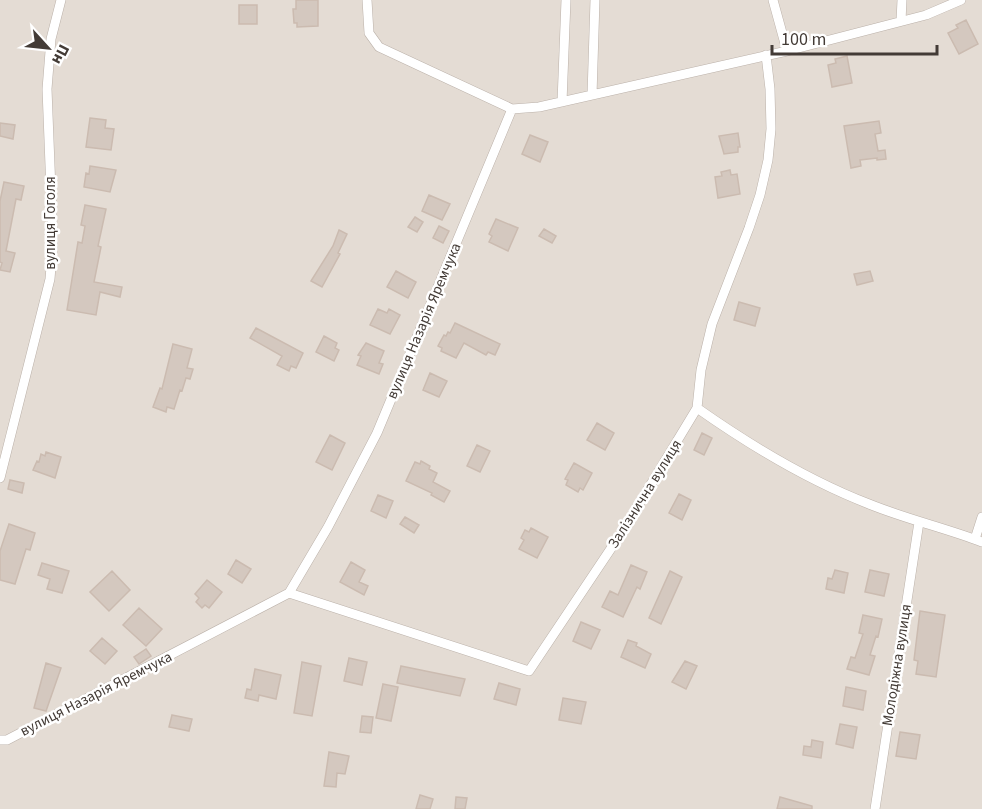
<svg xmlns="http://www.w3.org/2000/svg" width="982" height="809" viewBox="0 0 982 809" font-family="'Source Sans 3',sans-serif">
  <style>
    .residential { fill: #e4dcd4 }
    .building { fill: #d4c8bf; stroke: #cbbbb0; stroke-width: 1.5 }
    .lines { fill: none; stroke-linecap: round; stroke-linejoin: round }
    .minor-casing { stroke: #bbb1a9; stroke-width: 10 }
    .minor { stroke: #fff; stroke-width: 9 }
    .labels { text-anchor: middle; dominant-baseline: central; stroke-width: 5; stroke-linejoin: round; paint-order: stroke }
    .street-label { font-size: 15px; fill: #433b36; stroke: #fff }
  </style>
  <rect width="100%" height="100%" fill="#f1ebe6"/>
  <path class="residential" d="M0 0H982V809H0Z"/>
  <path class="building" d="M296 0H318V26L297 27V23H294L293 9H296Z
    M239 5H257V24H239Z
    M966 20 978 44 959 54 948 33 958 28 956 25Z
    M847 56 852 83 832 87 828 65 836 63 835 59Z
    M90 118 106 120 105 128 114 129 111 150 86 147Z
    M879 121 881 133 875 134 878 151 885 150 886 159 877 160V158L860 160 861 166 851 168 844 126Z
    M0 123 15 125 13 139 0 136Z
    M738 133 740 147H738V152L724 154 719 136Z
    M530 135 548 142 540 162 522 154Z
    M90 166 116 170 110 192 84 187 86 173 89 174Z
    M730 170 731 175 737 174 740 194 718 198 715 177 722 176 721 172Z
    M4 182 24 186 21 200 16 199 6 251 15 253 10 272 0 270 2 263 0 262V201Z
    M429 195 450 204 442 220 422 211Z
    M85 205 106 209 98 246 101 247 94 282 122 287 120 297 100 292 96 315 67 310 78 242 82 243 85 226 81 225Z
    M415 217 423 222 417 232 408 227Z
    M496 219 518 228 508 251 489 242 492 236 489 234Z
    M439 226 449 231 443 243 433 238Z
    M544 229 556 236 552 243 539 236Z
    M339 230 347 234 338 253 340 254 322 287 311 281 333 246Z
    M396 271 416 282 408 298 387 287Z
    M870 271 873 281 857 285 854 274Z
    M739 302 760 308 755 326 734 320Z
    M378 309 387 313 389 309 400 315 390 334 370 325Z
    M455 323 500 344 495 355 488 352 486 355 464 343 456 358 441 351 442 348 438 346 444 335 446 336 448 332 450 333Z
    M256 328 303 353 296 368 291 366 289 371 277 365 282 356 250 338Z
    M324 336 337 343 335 348 339 350 334 361 316 352Z
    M366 343 384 351 379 363 383 364 379 374 357 365 361 356 358 355Z
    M173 344 192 349 187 368 193 369 190 379 186 378 182 391 180 390 174 409 167 407 166 412 153 407 160 388 162 389Z
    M430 373 447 381 439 397 423 390Z
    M597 423 614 433 605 450 587 440Z
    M702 433 712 438 704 455 694 450Z
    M330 435 345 443 332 470 316 462Z
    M477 445 490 451 480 472 467 466Z
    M46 452 61 457 55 478 33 470 37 461 39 462 41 454 45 456Z
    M421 461 430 466 429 469 437 473 433 482 450 491 444 502 431 495 432 493 406 481 415 462 420 464Z
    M574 463 592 473 583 490 580 488 578 492 566 485 568 480 565 479Z
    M10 480 24 483 22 493 8 489Z
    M679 494 691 500 682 520 669 513Z
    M378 495 393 501 386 518 371 511Z
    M405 517 419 525 414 533 400 524Z
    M9 524 35 533 30 550 26 549 15 584 0 580V551Z
    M531 528 548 537 537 558 519 549 524 540 521 538 525 530 529 532Z
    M236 560 251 569 242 583 228 574Z
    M351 562 365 570 359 582 368 586 364 595 340 582Z
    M42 563 69 571 62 593 47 589 50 579 38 575Z
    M631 565 647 572 640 589 637 587 623 617 602 607 610 591 618 595Z
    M835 570 848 573 844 593 826 589 828 578 832 579Z
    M870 570 889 574 884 596 865 592Z
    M112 571 130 590 109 611 90 592Z
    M670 571 682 577 661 624 649 618Z
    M207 580 222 592 209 608 205 605 202 608 196 602 199 598 195 594Z
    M139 608 162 629 146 646 123 625Z
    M920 611 945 615 936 677 916 674 918 661 914 660Z
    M863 615 882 619 878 637 876 636 870 655 875 656 869 675 847 669 851 657 855 658 863 634 859 633Z
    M581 622 600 630 591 649 573 641Z
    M102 638 117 651 105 664 90 651Z
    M628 640 637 643 636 646 651 654 645 668 621 657Z
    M146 649 151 656 139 664 134 657Z
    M349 658 367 662 362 685 344 681Z
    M685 661 697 666 686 689 672 682Z
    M302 662 321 666 312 716 294 713Z
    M46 663 61 668 46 711 34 708Z
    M401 666 465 679 460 696 397 683Z
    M255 669 281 675 276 699 259 695 258 701 245 698 247 689 251 690Z
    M499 683 520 689 516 705 494 699Z
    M383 684 398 687 391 721 376 718Z
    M846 687 866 691 863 710 843 706Z
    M563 698 586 702 581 724 559 720Z
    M172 715 192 719 189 731 169 727Z
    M362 716 373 717 371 733 360 732Z
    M840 724 857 727 853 748 836 744Z
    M900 732 920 735 916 759 896 756Z
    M812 740 823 742 821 758 803 755 804 746 811 747Z
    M329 752 349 756 345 774 337 773 336 787 324 786Z
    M420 795 433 799 430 809H416Z
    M456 797 467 798 465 809H455Z
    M780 797 812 806V809H777Z"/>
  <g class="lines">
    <defs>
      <path id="minor" d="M367 0 369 33 379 47 512 109
        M773 0 787 51
        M901 21 902 0
        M592 95 595 0
        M562 102 566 0
        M697 408C751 446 807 480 869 504 906 519 945 528 982 542
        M0 478 50 279 53 242 47 89 51 39 61 0
        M975 539 982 517
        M289 593 529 671 622 532 697 408 701 370 712 324 749 228 760 195 768 160 771 129 770 89 766 55
        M0 740H7L289 593 328 527 377 433 512 109 539 107 787 51 926 15 961 0
        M875 809 919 522"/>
    </defs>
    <use href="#minor" class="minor-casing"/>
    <use href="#minor" class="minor"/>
  </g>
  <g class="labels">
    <g class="street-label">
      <text transform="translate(50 223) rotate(-90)">вулиця Гоголя</text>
      <text transform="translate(424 321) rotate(-67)">вулиця Назарія Яремчука</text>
      <text transform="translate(645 494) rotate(-58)">Залізнична вулиця</text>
      <text transform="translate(897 665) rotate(-81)">Молодіжна вулиця</text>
      <text transform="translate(96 694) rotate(-27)">вулиця Назарія Яремчука</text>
    </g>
  </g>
  <g transform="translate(48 48) rotate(117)" stroke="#ffffff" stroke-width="4.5" paint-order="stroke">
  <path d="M0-4.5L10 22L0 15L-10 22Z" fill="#433b36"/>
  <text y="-9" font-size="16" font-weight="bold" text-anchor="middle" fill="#433b36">Пн</text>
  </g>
  <path d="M772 45v9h165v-9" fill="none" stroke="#433b36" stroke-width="3"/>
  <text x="781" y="45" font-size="18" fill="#433b36" stroke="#ffffff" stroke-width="4.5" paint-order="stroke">100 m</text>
</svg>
